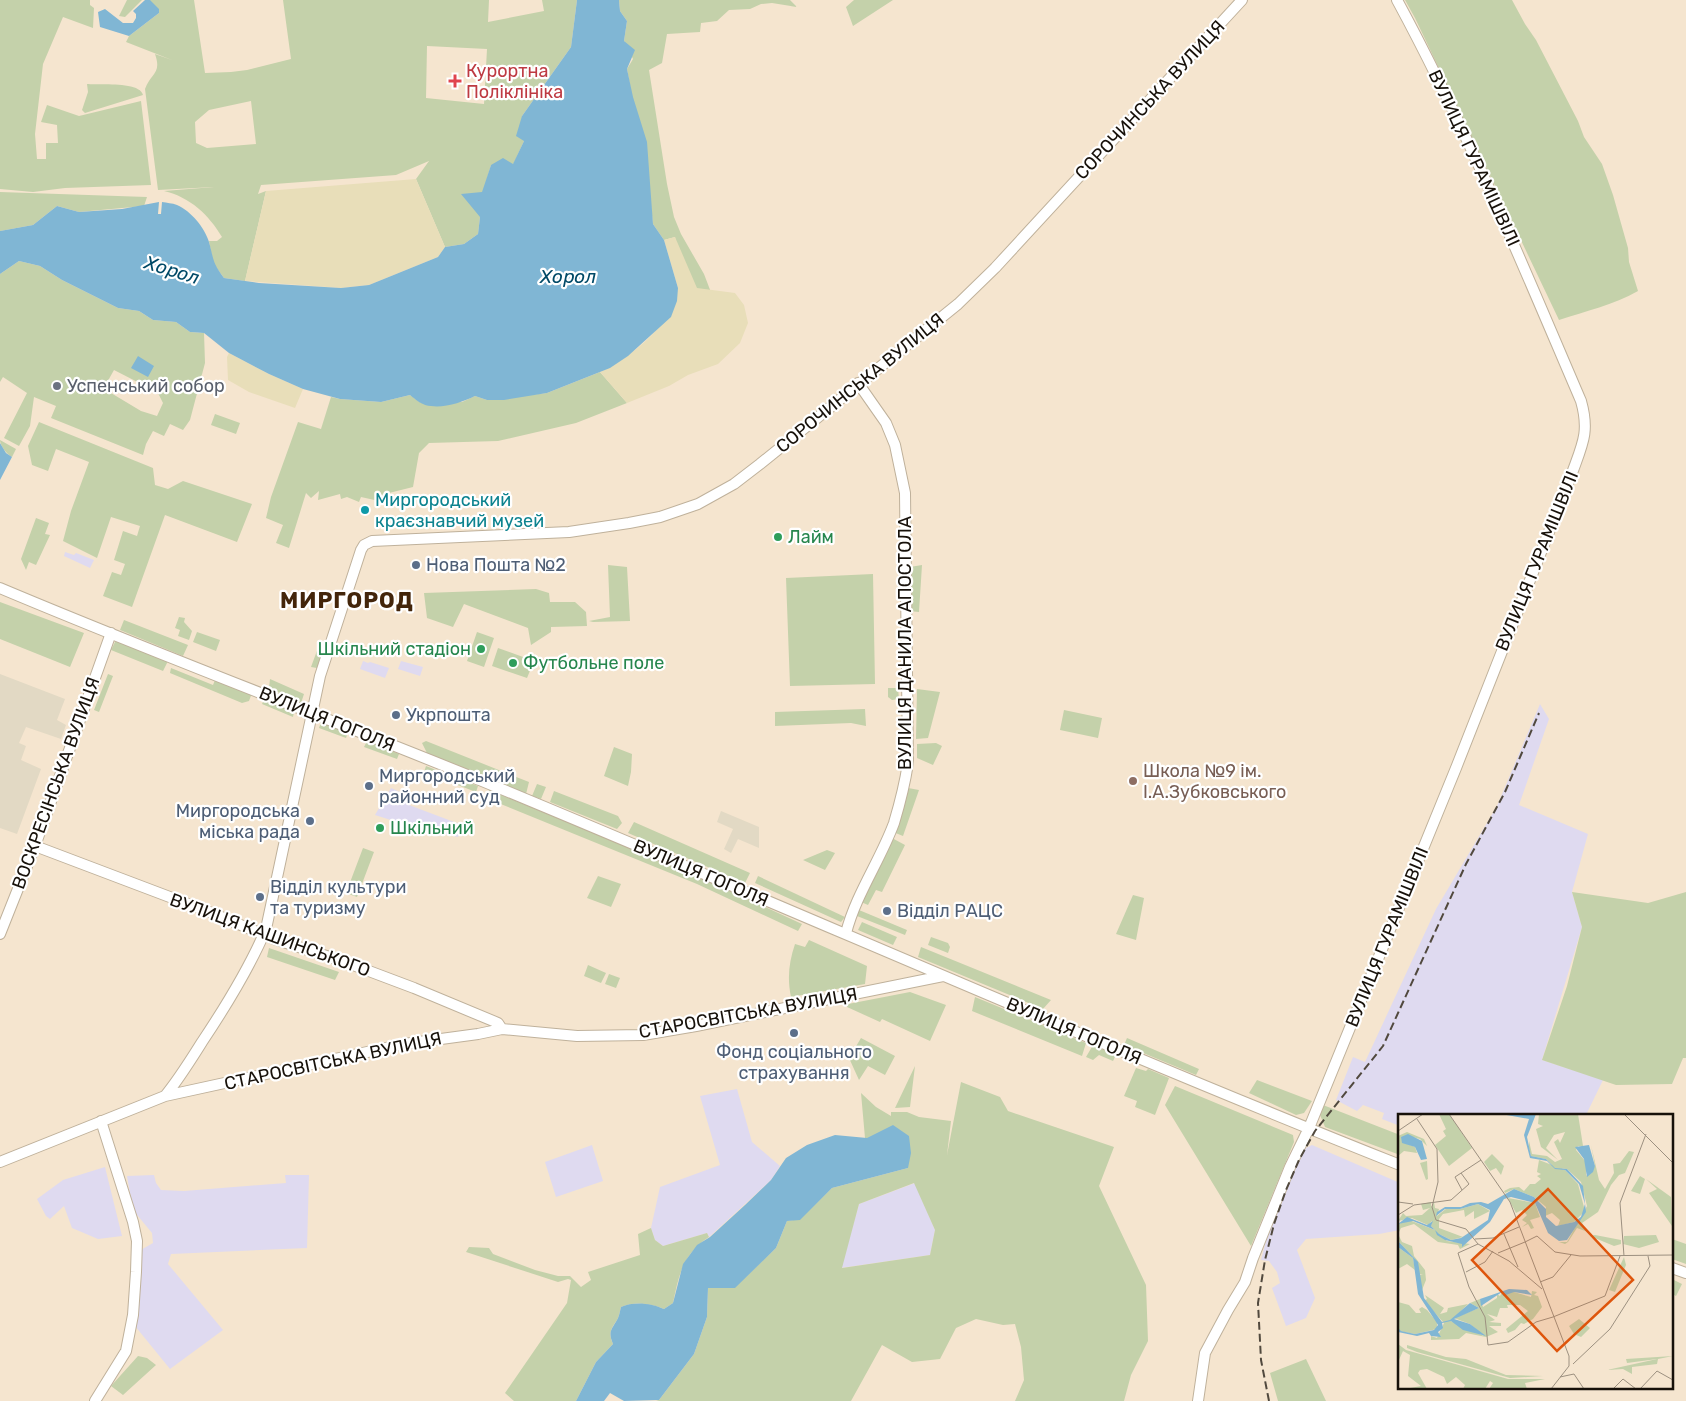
<svg xmlns="http://www.w3.org/2000/svg" width="1686" height="1401" viewBox="0 0 1686 1401" font-family="Rubik,sans-serif">
  <style>
    .commercial { fill: #e2d9c4 }
    .industrial { fill: #dfdaf0 }
    .green { fill: #c4d1aa; fill-rule: evenodd }
    .sand { fill: #e8deb9 }
    .water { fill: #80b6d4 }
    .lines { fill: none; stroke-linecap: round; stroke-linejoin: round }
    .secondary-casing { stroke: #bfb19b; stroke-width: 12 }
    .secondary { stroke: #fff; stroke-width: 10 }
    .rail { stroke: #51493e; stroke-width: 2; stroke-dasharray: 8 4; stroke-linecap: butt }
    .health-dot { fill: #e0444e; stroke: #fff; stroke-width: 2 }
    .worship-dot { fill: #6b7280; stroke: #fff; stroke-width: 2 }
    .culture-dot { fill: #0f9aa8; stroke: #fff; stroke-width: 2 }
    .leisure-dot { fill: #2e9e5b; stroke: #fff; stroke-width: 2 }
    .service-dot { fill: #5c6f8a; stroke: #fff; stroke-width: 2 }
    .education-dot { fill: #8d6e63; stroke: #fff; stroke-width: 2 }
    .labels { text-anchor: middle; dominant-baseline: central; stroke-width: 4.5; stroke-linejoin: round; paint-order: stroke }
    .health-label { font-size: 18px; fill: #be3a42; stroke: #fff; text-anchor: start }
    .street-label { font-size: 18px; fill: #17110a; stroke: #fff }
    .worship-label { font-size: 18px; fill: #5b616d; stroke: #fff; text-anchor: start }
    .culture-label { font-size: 18px; fill: #0d838f; stroke: #fff; text-anchor: start }
    .leisure-label { font-size: 18px; fill: #27864d; stroke: #fff; text-anchor: start }
    .service-label { font-size: 18px; fill: #4e5e75; stroke: #fff; text-anchor: start }
    .education-label { font-size: 18px; fill: #785e54; stroke: #fff; text-anchor: start }
    .water-label { font-size: 19px; font-style: italic; fill: #004967; stroke: #fff }
    .district-label { font-size: 22px; font-weight: bold; letter-spacing: 1px; fill: #43250a; stroke: #fff }
    .inset-road { fill: none; stroke: #9c9080; stroke-width: 1 }
    .view { fill: #de550c; fill-opacity: 0.15; stroke: #de550c; stroke-width: 2.5 }
    .inset-edge { fill: none; stroke: #17110a; stroke-width: 2.5 }
  </style>
  <rect width="100%" height="100%" fill="#f5e5cf"/>
  <path class="commercial" d="M0 674 65 699 57 720 66 725 61 739 26 727 19 743 26 746 21 760 41 769 17 834 0 828Z
    M721 811 759 827V848L738 839 731 853 724 849 733 829 717 822Z"/>
  <path class="industrial" d="M65 552 74 555 76 553 94 560 90 568 64 556Z
    M363 661 368 663 370 662 389 668 385 678 360 669Z
    M401 661 423 667 420 676 398 669Z
    M1540 704 1549 719 1519 805 1588 834 1572 892 1582 927 1542 1060 1603 1080 1586 1115H1400V1126L1382 1119 1384 1113 1363 1105 1357 1111 1336 1100 1353 1057 1365 1062 1436 909 1497 806Z
    M391 788 400 792 409 805 462 825 458 837 443 834 441 836 375 815Z
    M737 1089 752 1142 780 1166 771 1180 709 1237 707 1233 663 1246 655 1240 651 1228 660 1187 720 1165 700 1096Z
    M592 1145 603 1181 556 1197 545 1162Z
    M1312 1145 1400 1183V1230L1379 1234 1306 1239 1297 1250 1315 1298 1306 1318 1286 1326 1272 1288 1280 1283 1277 1272 1269 1261 1261 1260 1268 1233 1302 1150Z
    M105 1167 122 1236 98 1239 72 1228 64 1206 50 1219 46 1216 37 1199 63 1180Z
    M154 1175 156 1183 161 1190 184 1191 286 1183 285 1175H309L307 1248 171 1254 168 1264 223 1330 170 1369 135 1326 140 1286 139 1251 153 1243 152 1233 133 1210 127 1176Z
    M915 1183 935 1230 930 1255 841 1268 859 1204Z"/>
  <path class="green" d="M0 0H90V5L94 8 93 28 63 17 43 64 35 134 37 159H46V143H58L57 125 41 122 47 105 79 116 141 101 151 185 65 188 33 192 0 189Z
    M127 0H142L125 17 119 16Z
    M149 0H194L205 73 231 72 247 70 291 59 283 0H489L488 22 544 11 542 0H577L571 47 522 116 524 141 513 165H491L483 192 478 234 464 244 445 247 416 179 429 161 396 175 261 185 258 194 266 191 245 281 224 278 213 263 209 241H217L222 237C209 215 190 197 164 191L214 187 158 190 145 89C151 73 162 74 155 54L172 60 126 42 129 36 159 13ZM427 46 487 49 484 104 426 98ZM251 101 256 144 207 148 196 143 195 122 209 110Z
    M619 0H790L797 7 772 3 761 4 750 9 729 10 717 21 701 23 700 32 667 34 662 63 649 70 667 184 674 217 681 234 704 274 712 295 691 323 675 237 664 240 653 224 650 197 627 69 633 59 624 41 627 21 620 11Z
    M854 0H893L853 26 846 7Z
    M1405 0H1512L1525 24 1536 40 1578 121 1584 137 1602 164 1613 195 1628 248 1629 262 1638 291C1613 305 1586 311 1559 320L1415 18Z
    M87 84C99 85 140 81 143 95L85 113 82 110 88 92Z
    M0 192 147 197 144 206 79 212 57 206 33 225 0 231Z
    M19 261 40 266 62 280 118 308 139 311 153 320 176 322 190 332 204 333 205 363 190 420 183 430 170 424 164 436 153 431 146 444 143 455 51 418 56 406 34 397 30 426 19 446 4 438 27 393 3 377 0 382V274ZM114 370 155 391 157 387 160 388 158 393 163 403 157 416 141 411 91 381 105 386Z
    M600 372 627 403 576 423 498 441 429 443 419 453 413 487 389 493 388 503 361 497 359 502 347 497 341 499 340 494 318 500 319 491 311 498 306 493 289 548 276 543 283 525 266 518 271 497 298 422 321 429 331 397 340 399 381 402 410 395 421 403 462 402 475 396 487 400 547 393Z
    M215 414 240 423 236 434 211 425Z
    M39 422 153 468 155 485 168 489 183 481 252 504 237 542 165 515 132 607 103 596 112 572 121 575 125 564 114 560 123 531 137 536 140 526 111 517 97 558 63 541 71 511 89 462 56 449 48 471 32 465 28 446Z
    M0 440 16 449 12 457C7 454 0 446 0 440Z
    M36 518 49 523 45 534 50 535 36 565 29 562 26 570 21 559Z
    M608 565 627 567 630 621 593 622 589 621 610 617Z
    M922 565 919 612 909 611 910 567Z
    M873 574 875 684 790 686 786 578Z
    M536 589 549 593 550 602H575L586 612 587 626 551 627V632L531 645 528 628 464 604 453 627 427 618 424 593Z
    M0 602 84 633 70 667 0 639Z
    M179 617 185 618 184 622 192 631 189 640 178 636 180 630 175 628Z
    M124 620 188 645 183 656 120 630Z
    M197 632 220 640 216 651 193 642Z
    M477 632 494 638 484 667 467 661Z
    M121 640 168 661 163 671 111 650 115 642Z
    M318 648 324 650 317 668 311 667Z
    M498 648 534 661 527 678 492 666Z
    M171 668 213 685 215 680 252 693 249 701 242 703 170 673Z
    M108 674 113 676 99 712 94 710Z
    M270 679 304 694 301 703 269 688Z
    M888 688H898L899 699 892 700 888 697Z
    M917 689 940 692 928 738 916 739Z
    M264 700 294 712 293 717 262 704Z
    M865 709 866 726 851 723 775 726V712Z
    M1064 710 1102 718 1098 738 1060 730Z
    M321 722 348 732 346 738 319 728Z
    M367 741 399 754 397 759 364 747Z
    M426 741 529 782 526 794 428 755 422 743Z
    M936 743 942 746 933 765 917 758V744Z
    M614 747 632 754 631 772 628 786 604 776Z
    M426 766 478 786 476 792 424 772Z
    M537 784 546 787 541 799 532 796Z
    M908 788 919 790 903 836 893 832Z
    M489 790 701 877 802 924 798 931 697 884 486 798Z
    M554 791 618 816 622 823 617 829 550 802Z
    M634 822 750 873 745 883 628 833Z
    M892 838 905 845 882 892 876 890 868 905 861 902Z
    M363 848 374 852 357 897 346 893Z
    M827 850 835 853 825 870 803 860Z
    M598 876 621 884 611 907 587 898Z
    M758 876 845 917 841 922 755 883Z
    M1572 892 1648 903 1686 892V1058H1683L1672 1084 1616 1085 1542 1060 1567 986 1582 927Z
    M1133 895 1144 898 1136 940 1116 934Z
    M859 910 907 930 905 935 857 916Z
    M862 922 897 937 893 945 858 930Z
    M931 937 948 943 950 947 948 953 928 945Z
    M809 940 867 966 865 984 791 997C787 978 789 962 795 944L805 947Z
    M921 947 1051 1000 1043 1009 918 957Z
    M269 948 339 972 335 980 267 957Z
    M588 965 606 973 601 983 584 976Z
    M609 974 620 978 616 988 605 984Z
    M910 992 946 1005 930 1041 882 1019 880 1022 847 1007 848 1004Z
    M975 997 1086 1043 1082 1056 972 1011Z
    M861 1038 895 1056 885 1075 868 1066 859 1080 849 1058Z
    M1127 1038 1199 1069 1196 1075 1124 1045Z
    M1093 1045 1116 1055 1113 1061 1099 1055 1093 1060 1086 1057Z
    M915 1066 910 1107 895 1108Z
    M1136 1068 1146 1071 1148 1069 1169 1078 1155 1115 1135 1107 1137 1101 1124 1096Z
    M1257 1080 1312 1101 1304 1113 1296 1115 1249 1093Z
    M961 1082 1000 1097 1008 1111 1114 1147 1099 1186 1146 1285 1148 1341 1131 1375 1124 1401H1015L1024 1380 1021 1347 1015 1324 1003 1325 976 1319 956 1328 940 1359 912 1362 882 1345 851 1401H656L659 1400 694 1354 707 1317 708 1288 735 1287 776 1248 787 1221 800 1219 832 1188 908 1168 865 1138 861 1093 876 1107 891 1116V1112H907L919 1117 951 1121 947 1155ZM914 1183 935 1230 930 1255 842 1268 859 1204Z
    M1175 1086 1293 1135 1294 1142 1251 1246 1168 1110 1165 1105Z
    M1323 1105 1400 1135V1155L1325 1127 1320 1115Z
    M651 1228 655 1240 663 1246 707 1233 709 1237C683 1254 679 1274 673 1303L664 1309C651 1303 634 1301 621 1307 620 1311 619 1317 617 1320 611 1329 608 1333 613 1344L596 1362 576 1401H514L505 1393 567 1303 571 1280 568 1279 558 1282 466 1252 469 1247 489 1248 493 1254 535 1270 558 1276H570L581 1287 591 1280 588 1272 640 1255 638 1234Z
    M1672 1239 1686 1244V1264L1672 1259Z
    M1672 1279 1682 1284 1676 1296 1672 1294Z
    M138 1356 147 1358 156 1365 123 1395 111 1386Z
    M1306 1359 1326 1401H1278L1270 1373Z"/>
  <path class="sand" d="M416 179 445 247 438 257 369 285 341 288 245 281 266 191Z
    M675 237 697 288 735 293 744 305 748 323 740 343 718 364 688 375 669 386 627 403 600 372C615 366 650 341 658 327 666 314 672 301 678 288L664 240Z
    M229 353 269 374 303 389 295 408 249 392 228 380 227 357Z"/>
  <path class="water" d="M145 0H150L159 9V13L129 36 100 27 98 12 105 9 123 23H133L136 18V14L133 11Z
    M577 0H619L620 11 627 21 624 41 635 50 627 69 633 97 647 142 653 224 664 240 678 288 677 301 671 317 628 356 610 368 547 393 504 400H487L475 396C463 402 445 408 431 406 423 406 416 400 410 395L381 402 340 399 303 389 269 374 229 353 204 333 190 332 176 322 153 320 139 311 118 308 62 280 40 266 19 261 0 274V231L33 225 57 206 79 212 122 209 159 202 158 214H161L162 202C167 203 172 203 177 205 191 211 205 228 209 242 214 260 212 262 224 278L259 283 341 288 369 285 438 257 445 247 464 244 478 234 480 217 461 194 482 192 491 165 503 158 513 164 524 141 516 136 522 116 571 47Z
    M138 356 154 366 148 377 131 368Z
    M0 443 6 453 12 457 0 480Z
    M893 1125 909 1136 911 1153 908 1168 832 1188 800 1220 787 1221 776 1248 735 1288H708L707 1317 694 1354 659 1400 624 1401 610 1393 604 1401H576L596 1362 613 1344C608 1332 611 1330 617 1320 619 1317 620 1311 621 1307 633 1301 652 1303 664 1309L673 1303 683 1264 697 1245 710 1237 745 1205 771 1180 786 1158 807 1145 835 1135 867 1138Z"/>
  <g class="lines">
    <defs>
      <path id="secondary" d="M0 588C161 656 325 717 487 783 792 909 1093 1043 1400 1165
        M35 846 212 913 274 939 345 962 414 988 498 1023 502 1029
        M846 933C856 894 880 861 894 823 900 803 905 783 908 763L905 493 895 445 886 423 858 383
        M0 934 35 846 111 633
        M165 1096C179 1079 190 1061 202 1042 226 1006 249 969 266 929L320 676 361 550 364 545 372 541 569 532 629 523 660 517 698 504 734 484 760 464 958 304 995 268 1242 0
        M0 1162 165 1096 404 1044 478 1034 502 1029 577 1036 643 1035 696 1026 943 976
        M1672 1268 1686 1273
        M95 1401 126 1351 133 1315 136 1272 137 1241 133 1222 101 1121
        M1198 1401 1205 1353 1228 1310 1245 1282 1253 1258 1290 1167 1309 1128 1456 768 1571 476C1582 445 1590 433 1581 401 1523 266 1467 129 1397 0"/>
    </defs>
    <use href="#secondary" class="secondary-casing"/>
    <use href="#secondary" class="secondary"/>
    <path class="rail" d="M1269 1401 1261 1360 1258 1303 1265 1260 1274 1224 1286 1190 1299 1160 1315 1131 1383 1046 1466 864 1505 792 1539 713"/>
  </g>
  <path class="health-dot" d="M452.5 73.5h5v5h5v5h-5v5h-5v-5h-5v-5h5z"/>
  <circle class="worship-dot" cx="57" cy="386" r="5"/>
  <circle class="culture-dot" cx="365" cy="510" r="5"/>
  <g class="leisure-dot">
    <circle cx="778" cy="537" r="5"/>
    <circle cx="481" cy="649" r="5"/>
    <circle cx="513" cy="663" r="5"/>
    <circle cx="380" cy="828" r="5"/>
  </g>
  <g class="service-dot">
    <circle cx="416" cy="565" r="5"/>
    <circle cx="396" cy="715" r="5"/>
    <circle cx="369" cy="786" r="5"/>
    <circle cx="310" cy="821" r="5"/>
    <circle cx="260" cy="897" r="5"/>
    <circle cx="887" cy="911" r="5"/>
    <circle cx="794" cy="1033" r="5"/>
  </g>
  <circle class="education-dot" cx="1133" cy="781" r="5"/>
  <g class="labels">
    <g class="health-label">
      <text x="466" y="71">Курортна<tspan x="466" dy="21">Поліклініка</tspan></text>
    </g>
    <g class="street-label">
      <text transform="translate(1150 100) rotate(-47)">СОРОЧИНСЬКА ВУЛИЦЯ</text>
      <text transform="translate(1474 158) rotate(65)">ВУЛИЦЯ ГУРАМІШВІЛІ</text>
      <text transform="translate(860 383) rotate(-39)">СОРОЧИНСЬКА ВУЛИЦЯ</text>
      <text transform="translate(1537 561) rotate(-68)">ВУЛИЦЯ ГУРАМІШВІЛІ</text>
      <text transform="translate(905 643) rotate(-90)">ВУЛИЦЯ ДАНИЛА АПОСТОЛА</text>
      <text transform="translate(327 719) rotate(22)">ВУЛИЦЯ ГОГОЛЯ</text>
      <text transform="translate(56 783) rotate(-70)">ВОСКРЕСІНСЬКА ВУЛИЦЯ</text>
      <text transform="translate(701 873) rotate(23)">ВУЛИЦЯ ГОГОЛЯ</text>
      <text transform="translate(270 935) rotate(20)">ВУЛИЦЯ КАШИНСЬКОГО</text>
      <text transform="translate(1387 937) rotate(-68)">ВУЛИЦЯ ГУРАМІШВІЛІ</text>
      <text transform="translate(748 1013) rotate(-10)">СТАРОСВІТСЬКА ВУЛИЦЯ</text>
      <text transform="translate(1074 1031) rotate(23)">ВУЛИЦЯ ГОГОЛЯ</text>
      <text transform="translate(333 1061) rotate(-12)">СТАРОСВІТСЬКА ВУЛИЦЯ</text>
    </g>
    <g class="worship-label">
      <text x="67" y="386">Успенський собор</text>
    </g>
    <g class="culture-label">
      <text x="375" y="500">Миргородський<tspan x="375" dy="21">краєзнавчий музей</tspan></text>
    </g>
    <g class="leisure-label">
      <text x="788" y="537">Лайм</text>
      <text x="471" y="649" text-anchor="end">Шкільний стадіон</text>
      <text x="523" y="663">Футбольне поле</text>
      <text x="390" y="828">Шкільний</text>
    </g>
    <g class="service-label">
      <text x="426" y="565">Нова Пошта №2</text>
      <text x="406" y="715">Укрпошта</text>
      <text x="379" y="776">Миргородський<tspan x="379" dy="21">районний суд</tspan></text>
      <text x="300" y="811" text-anchor="end">Миргородська<tspan x="300" dy="21">міська рада</tspan></text>
      <text x="270" y="887">Відділ культури<tspan x="270" dy="21">та туризму</tspan></text>
      <text x="897" y="911">Відділ РАЦС</text>
      <text x="794" y="1052" text-anchor="middle">Фонд соціального<tspan x="794" dy="21">страхування</tspan></text>
    </g>
    <g class="education-label">
      <text x="1143" y="771">Школа №9 ім.<tspan x="1143" dy="21">І.А.Зубковського</tspan></text>
    </g>
    <g class="water-label">
      <text transform="translate(172 270) rotate(17)">Хорол</text>
      <text x="568" y="276">Хорол</text>
    </g>
    <g class="district-label">
      <text x="347" y="600">МИРГОРОД</text>
    </g>
  </g>
  <g transform="translate(1398 1114)">
    <rect width="275" height="275" fill="#f5e5cf"/>
    <path d="M41 0H51L74 34 51 52 37 31 48 22 45 17 48 15ZM141 0H180L185 32H180L178 36 188 48V62L197 52 193 31 201 66 207 75 216 59 215 50 222 49 231 37 236 38 227 59 221 61 213 71 200 98 184 109 190 118 179 114 170 128 167 130 161 128H169L189 92 183 68 169 55 157 54 148 45 133 42 131 34V27L134 40 149 42 157 48 164 45 156 28 160 25 162 29 167 18 156 21 148 34 160 46 143 33 138 15 145 12 140 10ZM9 18 26 25 29 32 22 25 11 22 7 29 17 33 19 39 6 37 0 42V22ZM94 40 106 52 103 61 98 54 92 57 86 48ZM141 46 167 56 180 70 187 97 176 108 160 112 162 106 154 99 147 102 148 93 136 83 116 75 107 79 106 77 112 74 121 73 126 77 132 70H137L143 65 139 62 143 60 139 58ZM29 47 30 65 28 66 22 49ZM242 62 247 65 242 80 233 77ZM248 65 273 83 274 112 251 79 259 75ZM110 84 137 89 142 103 132 106 136 114 133 115 130 110 124 113 129 109 124 106 129 101 124 96 118 99ZM33 88V93L36 88 37 94 41 95 39 102 49 94 62 95 80 90 92 97 76 105V97L67 103 66 96 45 100 41 105V114L65 123 53 126 41 120 33 112 34 107 30 111 14 104 0 107 5 99 8 102 24 101 32 94 25 96 23 90ZM11 106 37 116 49 127 72 130 62 135 60 131 40 128 16 110 3 114 0 120 4 128 14 132 16 142 27 156 28 166 24 176 21 161 25 160H21L17 145 0 127V110ZM197 121 223 126V130L216 132 192 122ZM258 121 261 128 241 134 225 130 226 122ZM0 133 15 144 17 156 9 150 0 155ZM226 143 228 151 217 178 211 176ZM134 177 139 178 136 181 140 182 144 193 135 205 126 210 123 209 117 216 110 219 108 215 130 197 122 191H109L110 194H102L99 203 89 200 97 206 91 208 103 209V212H91L100 218 88 223 68 219 61 225 33 226V222L39 224 46 209 26 187 29 185 27 181 46 194 42 200 49 198 50 194 70 190 53 207 86 222 72 210 56 204 81 194 72 189 82 185 85 193 99 184V180L102 182 104 178H116L133 183ZM0 188 11 191 18 199H23L21 195 24 193 29 196 39 208V215L17 220 1 217ZM181 205 192 214 183 223 176 220 171 212ZM0 230 8 236 110 265H147L127 269 129 275H91L95 269 92 267 87 275H65L67 271 58 263 49 270 46 263 29 255 22 256 20 259 29 275H7L23 272 10 262 12 241 5 237 0 248ZM9 231 48 243 68 245 108 261 145 262 112 264 19 238 9 234ZM275 242 260 245 259 250 234 253V260L225 255 209 256 259 245 229 249 228 245Z" fill="#c4d1aa"/>
    <path d="M103 0H138L129 23 133 42 148 45 157 54 169 55 185 72 188 98 169 126 161 127 150 119 137 89 113 83 106 85 92 108 64 133V130L47 126 39 121 37 116 15 107 0 110 9 103 29 111 35 107 33 112 41 120 53 126 63 124 90 106 92 96 80 90 62 95H47L38 102 39 98 47 93H63L72 89 83 88 90 90 116 75 136 83 148 95V103L158 112 176 108 183 103 187 90 181 70 167 56 157 55 149 47 132 44 126 21 131 5ZM10 20 24 27 29 45 23 46 17 33 4 29 3 23ZM191 31 197 52 195 58 189 63 186 45 177 33ZM0 127 20 148 26 184 44 208 52 206 72 189 81 194 56 205 72 210 88 222 65 216 53 207 44 209 45 214 40 218 43 223 33 222 31 219 19 222 0 218V214L3 217 17 220 36 216 40 211 20 180 15 144 0 133ZM111 175 129 176 134 181 116 178 105 182 104 178 83 192 82 185Z" fill="#80b6d4"/>
    <path class="inset-road" d="M51 0 112 88 171 242V252L153 275M226 0 275 49M19 5 39 35 40 68 34 93 38 106 68 115 80 130 111 147 144 175M0 17 25 0M64 76 57 63 83 46M0 88 15 90M0 101 16 91 53 86 71 70 63 59M106 120 120 153M77 125 95 124 121 113M127 128 139 122 157 138 182 142 275 141M80 130 60 139 71 173 87 203 90 231 110 228 138 208 155 203M100 139 127 128M226 142 222 89 248 20M68 158 87 148 95 137M142 168 155 163 173 141M155 203 207 182 222 142M175 250 212 215 252 152 250 142M162 263 176 260 186 275M215 275 225 265 238 275M242 275 259 257 275 266"/>
    <path class="view" d="M150 75 235 166 159 237 74 146Z"/>
    <rect width="275" height="275" class="inset-edge"/>
  </g>
</svg>
